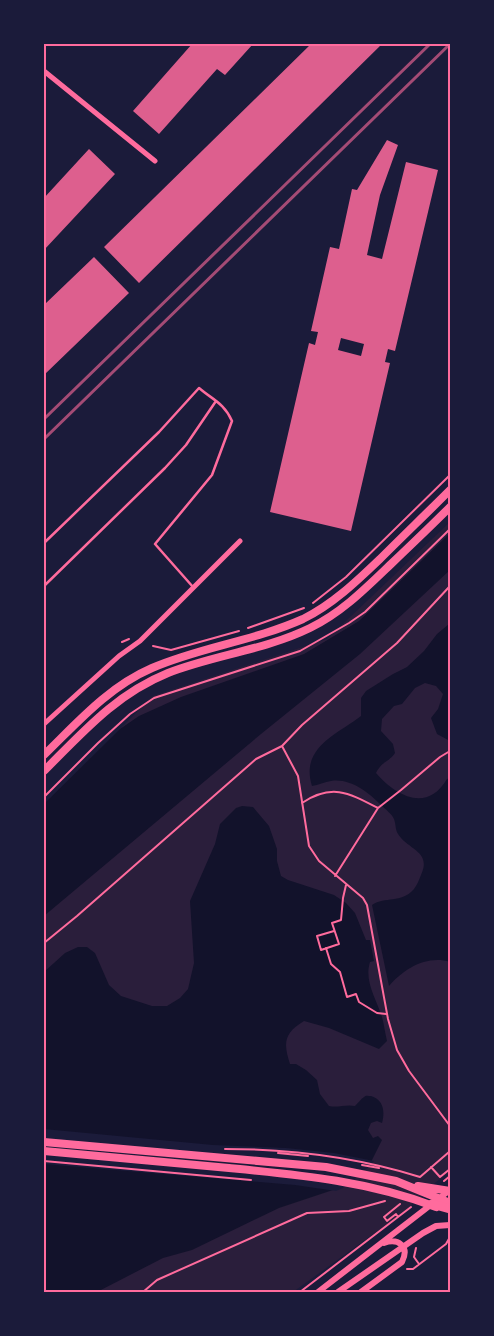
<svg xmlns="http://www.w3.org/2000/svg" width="494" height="1336" viewBox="0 0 494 1336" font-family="Lato,sans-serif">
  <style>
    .green { fill: #2a1e3b }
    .water { fill: #12122b }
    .pier { fill: #1b1b3a }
    .building { fill: #dd5f8e; fill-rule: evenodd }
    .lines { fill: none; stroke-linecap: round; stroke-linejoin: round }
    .path { stroke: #ff6b9d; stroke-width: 2 }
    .service { stroke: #ff6b9d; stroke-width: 2.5 }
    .minor { stroke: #ff6b9d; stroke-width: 5 }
    .tertiary { stroke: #ff6b9d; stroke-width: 6 }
    .secondary { stroke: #ff6b9d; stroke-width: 8 }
    .trunk { stroke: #ff6b9d; stroke-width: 9 }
    .rail { stroke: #a44b75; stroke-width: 3 }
    .neatline { fill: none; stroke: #ff6b9d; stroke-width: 2 }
  </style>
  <rect width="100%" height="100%" fill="#1b1b3a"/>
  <path class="green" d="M450 522V1172L436 1182 404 1212 293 1292H44V805L153 696 327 639Z"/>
  <path class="water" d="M450 533V570L360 654 261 734 44 916V804L120 729 139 716 181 697 304 654 359 621Z
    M449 624 450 741 437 734 431 718 438 709 443 694 436 686 425 683 415 688 402 704 394 706 382 719 381 731 393 744 395 753C388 763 382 761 376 773 396 796 427 813 447 779L450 778V962C427 955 405 968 389 986L372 905C385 896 401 904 414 889 417 885 419 880 421 875 432 851 408 850 398 834 395 829 396 824 394 819 392 814 385 809 381 805 368 792 350 778 331 781 325 782 318 785 312 786 300 748 336 735 361 716V698L366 691 393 674 407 667 424 651 437 634Z
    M242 806 253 807 269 826 277 849V861L281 876 288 880 334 895 346 903 355 913 366 940H370L374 961 370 962C364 981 376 998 382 1017 384 1024 385 1033 387 1041L379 1049 329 1028 304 1021C284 1033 283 1043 290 1064H296L306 1070 317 1080 320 1094 329 1106C338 1108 346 1104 355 1106 358 1103 361 1099 364 1097 366 1095 368 1096 371 1096 384 1100 385 1112 382 1123L377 1121 371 1123 368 1130 373 1138 378 1136 382 1140 371 1162 342 1187 279 1208 192 1250 163 1258 97 1292H44V972L65 953 78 947H87L95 953 109 985 121 996 152 1006H167L180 998 188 989 194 963 190 901 215 844 220 824 236 808Z"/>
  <path class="pier" d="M44 1129 213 1145 286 1148 334 1153 374 1161 372 1164 343 1188 336 1191 295 1185 44 1164Z"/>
  <path class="building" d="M192 44H253L225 75 217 69 159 134 133 111Z
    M311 44H382L139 283 104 247Z
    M387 140 398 145 380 195 367 255 382 259 406 162 438 170 395 351 388 349 385 362 390 363 351 531 270 512 309 343 315 345 318 332 311 331 330 247 339 249 352 189 357 190ZM341 338 364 344 361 356 338 350Z
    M89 149 115 174 44 250V198Z
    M94 257 129 293 44 375V305Z"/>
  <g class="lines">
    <path class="path" d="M450 586 397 643 302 725 282 746 298 776 309 846 319 861 363 898 367 905 388 1019 397 1050 409 1071 450 1126
      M313 603 346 577 450 475
      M248 628 304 608
      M122 642 129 639
      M153 646 171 650 239 631
      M44 797 98 743 130 714 154 698 300 651 349 623 365 612 450 529
      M302 803C332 783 349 793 378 808
      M335 876 378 808 401 790 440 757 450 751
      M334 931 317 936 321 950 339 944 332 923 341 920 343 898 346 885
      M44 943 77 916 256 759 282 746
      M326 948 331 964 340 972 347 997 356 994 359 1002 377 1013 386 1014
      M225 1149C292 1149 356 1157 420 1177
      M278 1153 308 1156
      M44 1161 251 1180
      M362 1165 379 1168
      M431 1167 440 1177 450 1169
      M420 1177 449 1152 450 1148
      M444 1181 450 1176
      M398 1217 396 1214 387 1221 384 1217 400 1204
      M416 1248 414 1257 419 1264
      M407 1269H413L446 1244 450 1237
      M143 1292 157 1280 307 1213 349 1211 385 1201
      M300 1292 411 1207"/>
    <path class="service" d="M44 543 159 432 199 388C213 400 224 403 232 421L212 475 155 544 193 587
      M44 586 165 468 186 445 216 401"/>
    <path class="minor" d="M44 71 155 161
      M44 724 119 656 140 641 240 541"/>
    <path class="tertiary" d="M318 1292 450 1190
      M338 1292 423 1233 436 1226 450 1225
      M361 1292 402 1262C410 1246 398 1238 384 1243"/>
    <path class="secondary" d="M44 755C77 723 108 687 152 668 200 647 254 641 303 619 332 605 357 581 380 559 403 536 427 513 450 490
      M44 771C83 732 116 694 168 673 214 655 265 650 310 628 341 613 365 589 390 565 410 546 430 527 450 507
      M44 1142 326 1167 396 1181 450 1203
      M44 1151C105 1157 167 1162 229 1168 301 1175 368 1181 436 1207
      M418 1186 450 1191"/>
    <path class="trunk" d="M432 1204 450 1209"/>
    <path class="rail" d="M44 419 430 44
      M44 439 450 44"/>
  </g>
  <rect width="494" height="1336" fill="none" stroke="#1b1b3a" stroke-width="90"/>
  <rect x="45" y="45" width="404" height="1246" class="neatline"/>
</svg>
